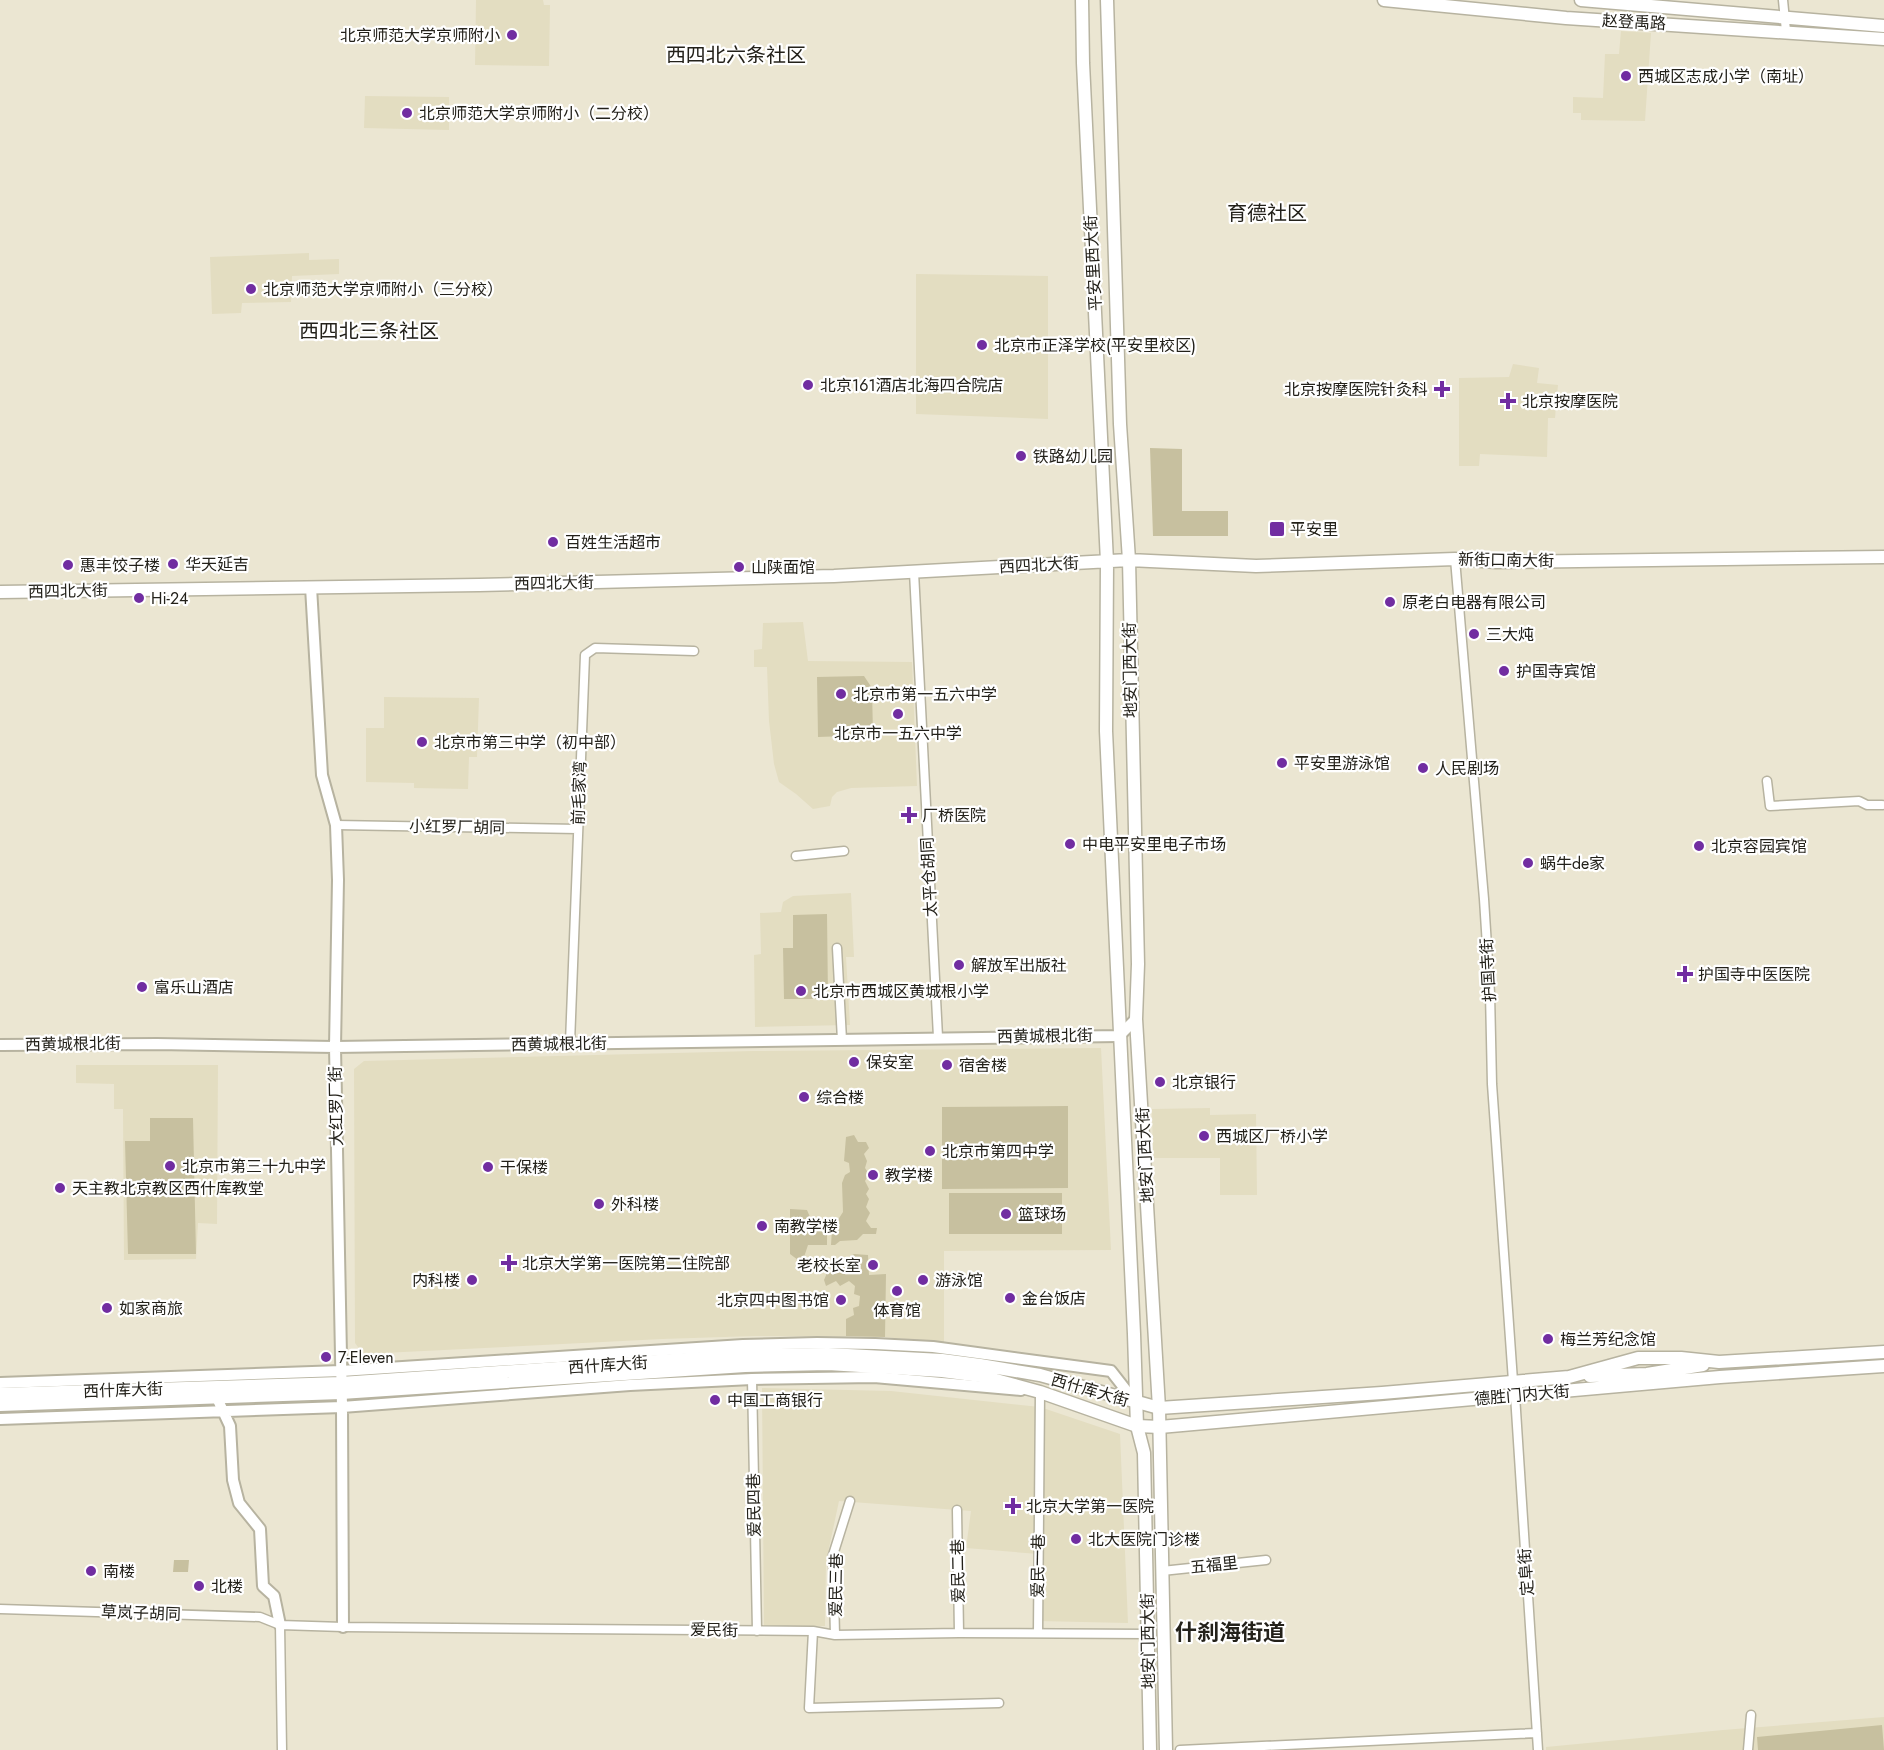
<svg xmlns="http://www.w3.org/2000/svg" width="1884" height="1750" viewBox="0 0 1884 1750" font-family="Jost,'Noto Sans SC',sans-serif">
  <style>
    .built { fill: #e3ddc1 }
    .green { fill: #c7c09f }
    .lines { fill: none; stroke-linecap: round; stroke-linejoin: round }
    .minor-casing { stroke: #b7b3a0; stroke-width: 11 }
    .tertiary-casing { stroke: #b7b3a0; stroke-width: 14 }
    .secondary-casing { stroke: #b7b3a0; stroke-width: 15 }
    .primary-casing { stroke: #b7b3a0; stroke-width: 15 }
    .minor { stroke: #fff; stroke-width: 8 }
    .tertiary { stroke: #fff; stroke-width: 10 }
    .secondary { stroke: #fff; stroke-width: 12 }
    .primary { stroke: #fff; stroke-width: 12 }
    .poi-dot { fill: #712da1; stroke: #fff; stroke-width: 2 }
    .labels { text-anchor: middle; dominant-baseline: central; stroke-width: 4.5; stroke-linejoin: round; paint-order: stroke }
    .street-label { font-size: 16px; fill: #23211a; stroke: #fff }
    .poi-label { font-size: 16px; fill: #23211a; stroke: #fff; text-anchor: start }
    .quarter-label { font-size: 20px; fill: #23211a; stroke: #fff }
    .district-label { font-size: 22px; font-weight: bold; fill: #23211a; stroke: #fff }
  </style>
  <rect width="100%" height="100%" fill="#ebe6d2"/>
  <path class="built" d="M476 0H543L544 5H550L549 66 475 65Z
    M1621 31 1651 33 1645 121 1581 120V113H1573V97L1603 98 1605 54H1619Z
    M365 96 449 97V130L364 128Z
    M309 253V260L339 259V274L292 276 291 302 242 303 241 313 212 314 210 257Z
    M916 274 1048 276V419L916 414Z
    M1513 364 1539 368 1537 383 1558 385 1555 418H1548L1547 457 1480 454 1479 466H1459V378L1509 377Z
    M803 622 808 661 912 662 917 786 851 788 837 792 832 797 830 806 813 809 796 794 779 782 774 764 769 721 767 667H754V650L762 649 763 623Z
    M384 697 479 698 477 757H469L468 789 414 788V783L366 782V728H384Z
    M851 893 854 957H846L850 1025 755 1027 754 955 761 954 760 913 781 912 783 902 793 896Z
    M1101 1048 1111 1250 944 1251V1343L885 1337 755 1336 662 1339 363 1354 355 1343 354 1069 364 1061 753 1051Z
    M76 1065H218L217 1224 198 1223 196 1259 124 1260 123 1109H114V1084L76 1083Z
    M1210 1108V1115L1256 1114 1257 1195H1220V1158H1153L1152 1109Z
    M762 1388 891 1391 1040 1407 1120 1434 1128 1623 1038 1621V1554L966 1548 971 1511 839 1501 826 1562 825 1626H764Z
    M1884 1717V1750H1546V1747L1723 1730Z"/>
  <path class="green" d="M1150 448 1182 449V511H1228V536H1153Z
    M864 676 872 688 873 735 818 737 817 677Z
    M827 914 828 999H784L783 948H793V915Z
    M1068 1106V1188L942 1189V1107Z
    M150 1118H193L196 1254H128L125 1141H150Z
    M854 1135 858 1142H866L869 1148 864 1154 867 1161 865 1168 869 1174 865 1181 869 1189 866 1194 869 1199 866 1207 870 1213 866 1221 871 1228H877L876 1234H863L857 1240 840 1241 835 1245H831L832 1229 843 1212 842 1183 845 1175 850 1172 849 1163 844 1161 846 1137Z
    M949 1193H1062V1234H949Z
    M790 1209 807 1210 813 1224 827 1225V1245H808L802 1263 790 1254Z
    M854 1254 868 1255 869 1275 886 1274 885 1337 846 1336V1319L854 1315 853 1308 859 1306 860 1296 854 1294 855 1286 849 1281 840 1286 836 1281 826 1286 824 1280 827 1273C837 1270 844 1259 854 1254Z
    M174 1560H189L188 1572H173Z
    M1882 1725 1884 1750H1758L1757 1737Z"/>
  <g class="lines">
    <defs>
      <path id="minor" d="M1783 0 1786 31
        M1455 559 1484 899 1490 993 1492 1084 1513 1381
        M914 572 938 1037
        M1767 781 1770 806 1859 801 1867 805H1882
        M336 825 578 829
        M796 856 844 851
        M837 948 842 1040
        M570 1043 585 655 595 648 694 651
        M752 1379 757 1631
        M1515 1395 1538 1750
        M957 1510 959 1633
        M1162 1571 1266 1560
        M0 1609 260 1617 280 1625 343 1627 813 1631 835 1635 959 1633 1148 1634
        M280 1625 282 1750
        M813 1631 809 1708 999 1703
        M1038 1633 1040 1392
        M835 1635 833 1555 850 1501
        M1180 1750 1537 1733
        M1748 1750 1751 1715"/>
      <path id="tertiary" d="M311 587 322 775 336 825 338 880 335 1047 342 1407 343 1627
        M0 1045 157 1044 335 1047 1119 1036 1136 1019
        M0 1383 341 1371 743 1345 817 1343 875 1344 933 1347 1111 1371 1136 1403
        M217 1398 230 1426 233 1480 239 1503 260 1529 263 1586 274 1596 280 1625
        M0 1419 342 1407 630 1385 752 1379 874 1377 1021 1390"/>
      <path id="secondary" d="M1384 0 1566 18 1884 39
        M1581 0 1884 26
        M1590 1376 1647 1374 1703 1365
        M0 1394 341 1383 744 1355 828 1354 942 1360 980 1365 1040 1375 1159 1408 1382 1393 1569 1377 1638 1358H1681L1719 1362 1884 1352
        M0 1405 341 1393 745 1366 828 1364 942 1371 981 1376 1040 1392 1137 1426 1160 1427 1720 1377 1884 1366"/>
      <path id="primary" d="M1082 0 1083 63 1107 562 1106 731 1134 1334 1137 1426 1144 1453 1150 1750
        M1107 0 1120 424 1129 560 1138 964 1136 1019 1159 1408 1166 1750
        M0 592 479 585 834 576 1129 560 1256 566 1455 559 1496 562 1884 557"/>
    </defs>
    <use href="#minor" class="minor-casing"/>
    <use href="#tertiary" class="tertiary-casing"/>
    <use href="#secondary" class="secondary-casing"/>
    <use href="#primary" class="primary-casing"/>
    <use href="#minor" class="minor"/>
    <use href="#tertiary" class="tertiary"/>
    <use href="#secondary" class="secondary"/>
    <use href="#primary" class="primary"/>
  </g>
  <g class="poi-dot">
    <circle cx="512" cy="35" r="6"/>
    <circle cx="1626" cy="76" r="6"/>
    <circle cx="407" cy="113" r="6"/>
    <circle cx="251" cy="289" r="6"/>
    <circle cx="982" cy="345" r="6"/>
    <circle cx="808" cy="385" r="6"/>
    <path d="M1439 380h6v6h6v6h-6v6h-6v-6h-6v-6h6z"/>
    <path d="M1505 392h6v6h6v6h-6v6h-6v-6h-6v-6h6z"/>
    <circle cx="1021" cy="456" r="6"/>
    <rect x="1269" y="521" width="16" height="16" rx="3"/>
    <circle cx="553" cy="542" r="6"/>
    <circle cx="173" cy="564" r="6"/>
    <circle cx="68" cy="565" r="6"/>
    <circle cx="739" cy="567" r="6"/>
    <circle cx="139" cy="598" r="6"/>
    <circle cx="1390" cy="602" r="6"/>
    <circle cx="1474" cy="634" r="6"/>
    <circle cx="1504" cy="671" r="6"/>
    <circle cx="841" cy="694" r="6"/>
    <circle cx="898" cy="714" r="6"/>
    <circle cx="422" cy="742" r="6"/>
    <circle cx="1282" cy="763" r="6"/>
    <circle cx="1423" cy="768" r="6"/>
    <path d="M906 806h6v6h6v6h-6v6h-6v-6h-6v-6h6z"/>
    <circle cx="1070" cy="844" r="6"/>
    <circle cx="1699" cy="846" r="6"/>
    <circle cx="1528" cy="863" r="6"/>
    <circle cx="959" cy="965" r="6"/>
    <path d="M1682 965h6v6h6v6h-6v6h-6v-6h-6v-6h6z"/>
    <circle cx="142" cy="987" r="6"/>
    <circle cx="801" cy="991" r="6"/>
    <circle cx="854" cy="1062" r="6"/>
    <circle cx="947" cy="1065" r="6"/>
    <circle cx="1160" cy="1082" r="6"/>
    <circle cx="804" cy="1097" r="6"/>
    <circle cx="1204" cy="1136" r="6"/>
    <circle cx="930" cy="1151" r="6"/>
    <circle cx="170" cy="1166" r="6"/>
    <circle cx="488" cy="1167" r="6"/>
    <circle cx="873" cy="1175" r="6"/>
    <circle cx="60" cy="1188" r="6"/>
    <circle cx="599" cy="1204" r="6"/>
    <circle cx="1006" cy="1214" r="6"/>
    <circle cx="762" cy="1226" r="6"/>
    <path d="M506 1254h6v6h6v6h-6v6h-6v-6h-6v-6h6z"/>
    <circle cx="873" cy="1265" r="6"/>
    <circle cx="472" cy="1280" r="6"/>
    <circle cx="923" cy="1280" r="6"/>
    <circle cx="897" cy="1291" r="6"/>
    <circle cx="1010" cy="1298" r="6"/>
    <circle cx="841" cy="1300" r="6"/>
    <circle cx="107" cy="1308" r="6"/>
    <circle cx="1548" cy="1339" r="6"/>
    <circle cx="326" cy="1357" r="6"/>
    <circle cx="715" cy="1400" r="6"/>
    <path d="M1010 1497h6v6h6v6h-6v6h-6v-6h-6v-6h6z"/>
    <circle cx="1076" cy="1539" r="6"/>
    <circle cx="91" cy="1571" r="6"/>
    <circle cx="199" cy="1586" r="6"/>
  </g>
  <g class="labels">
    <g class="street-label">
      <text transform="translate(1634 22) rotate(3)">赵登禹路</text>
      <text transform="translate(1093 263) rotate(-93)">平安里西大街</text>
      <text transform="translate(1506 560) rotate(1)">新街口南大街</text>
      <text transform="translate(1039 565) rotate(-3)">西四北大街</text>
      <text transform="translate(554 583) rotate(-1)">西四北大街</text>
      <text transform="translate(68 591) rotate(-1)">西四北大街</text>
      <text transform="translate(1130 670) rotate(-91)">地安门西大街</text>
      <text transform="translate(579 793) rotate(-88)">前毛家湾</text>
      <text transform="translate(457 827) rotate(1)">小红罗厂胡同</text>
      <text transform="translate(929 877) rotate(-93)">太平仓胡同</text>
      <text transform="translate(1488 970) rotate(-93)">护国寺街</text>
      <text transform="translate(1045 1036) rotate(-1)">西黄城根北街</text>
      <text transform="translate(73 1044) rotate(-1)">西黄城根北街</text>
      <text transform="translate(559 1044) rotate(-1)">西黄城根北街</text>
      <text transform="translate(336 1106) rotate(-91)">大红罗厂街</text>
      <text transform="translate(1145 1155) rotate(-93)">地安门西大街</text>
      <text transform="translate(608 1365) rotate(-4)">西什库大街</text>
      <text transform="translate(123 1390) rotate(-2)">西什库大街</text>
      <text transform="translate(1090 1390) rotate(16)">西什库大街</text>
      <text transform="translate(1522 1395) rotate(-5)">德胜门内大街</text>
      <text transform="translate(754 1505) rotate(-91)">爱民四巷</text>
      <text transform="translate(1214 1565) rotate(-6)">五福里</text>
      <text transform="translate(1038 1566) rotate(-89)">爱民一巷</text>
      <text transform="translate(958 1571) rotate(-91)">爱民二巷</text>
      <text transform="translate(1526 1572) rotate(-94)">定阜街</text>
      <text transform="translate(836 1585) rotate(-89)">爱民三巷</text>
      <text transform="translate(141 1613) rotate(2)">草岚子胡同</text>
      <text transform="translate(714 1630) rotate(1)">爱民街</text>
      <text transform="translate(1148 1641) rotate(-91)">地安门西大街</text>
    </g>
    <g class="poi-label">
      <text x="500" y="35" text-anchor="end">北京师范大学京师附小</text>
      <text x="1638" y="76">西城区志成小学（南址）</text>
      <text x="419" y="113">北京师范大学京师附小（二分校）</text>
      <text x="263" y="289">北京师范大学京师附小（三分校）</text>
      <text x="994" y="345">北京市正泽学校(平安里校区)</text>
      <text x="820" y="385">北京161酒店北海四合院店</text>
      <text x="1428" y="389" text-anchor="end">北京按摩医院针灸科</text>
      <text x="1522" y="401">北京按摩医院</text>
      <text x="1033" y="456">铁路幼儿园</text>
      <text x="1290" y="529">平安里</text>
      <text x="565" y="542">百姓生活超市</text>
      <text x="185" y="564">华天延吉</text>
      <text x="80" y="565">惠丰饺子楼</text>
      <text x="751" y="567">山陕面馆</text>
      <text x="151" y="598">Hi-24</text>
      <text x="1402" y="602">原老白电器有限公司</text>
      <text x="1486" y="634">三大炖</text>
      <text x="1516" y="671">护国寺宾馆</text>
      <text x="853" y="694">北京市第一五六中学</text>
      <text x="898" y="733" text-anchor="middle">北京市一五六中学</text>
      <text x="434" y="742">北京市第三中学（初中部）</text>
      <text x="1294" y="763">平安里游泳馆</text>
      <text x="1435" y="768">人民剧场</text>
      <text x="922" y="815">厂桥医院</text>
      <text x="1082" y="844">中电平安里电子市场</text>
      <text x="1711" y="846">北京容园宾馆</text>
      <text x="1540" y="863">蜗牛de家</text>
      <text x="971" y="965">解放军出版社</text>
      <text x="1698" y="974">护国寺中医医院</text>
      <text x="154" y="987">富乐山酒店</text>
      <text x="813" y="991">北京市西城区黄城根小学</text>
      <text x="866" y="1062">保安室</text>
      <text x="959" y="1065">宿舍楼</text>
      <text x="1172" y="1082">北京银行</text>
      <text x="816" y="1097">综合楼</text>
      <text x="1216" y="1136">西城区厂桥小学</text>
      <text x="942" y="1151">北京市第四中学</text>
      <text x="182" y="1166">北京市第三十九中学</text>
      <text x="500" y="1167">干保楼</text>
      <text x="885" y="1175">教学楼</text>
      <text x="72" y="1188">天主教北京教区西什库教堂</text>
      <text x="611" y="1204">外科楼</text>
      <text x="1018" y="1214">篮球场</text>
      <text x="774" y="1226">南教学楼</text>
      <text x="522" y="1263">北京大学第一医院第二住院部</text>
      <text x="861" y="1265" text-anchor="end">老校长室</text>
      <text x="460" y="1280" text-anchor="end">内科楼</text>
      <text x="935" y="1280">游泳馆</text>
      <text x="1022" y="1298">金台饭店</text>
      <text x="829" y="1300" text-anchor="end">北京四中图书馆</text>
      <text x="119" y="1308">如家商旅</text>
      <text x="897" y="1310" text-anchor="middle">体育馆</text>
      <text x="1560" y="1339">梅兰芳纪念馆</text>
      <text x="338" y="1357">7-Eleven</text>
      <text x="727" y="1400">中国工商银行</text>
      <text x="1026" y="1506">北京大学第一医院</text>
      <text x="1088" y="1539">北大医院门诊楼</text>
      <text x="103" y="1571">南楼</text>
      <text x="211" y="1586">北楼</text>
    </g>
    <g class="quarter-label">
      <text x="736" y="55">西四北六条社区</text>
      <text x="1267" y="213">育德社区</text>
      <text x="369" y="331">西四北三条社区</text>
    </g>
    <g class="district-label">
      <text x="1230" y="1632">什刹海街道</text>
    </g>
  </g>
</svg>
